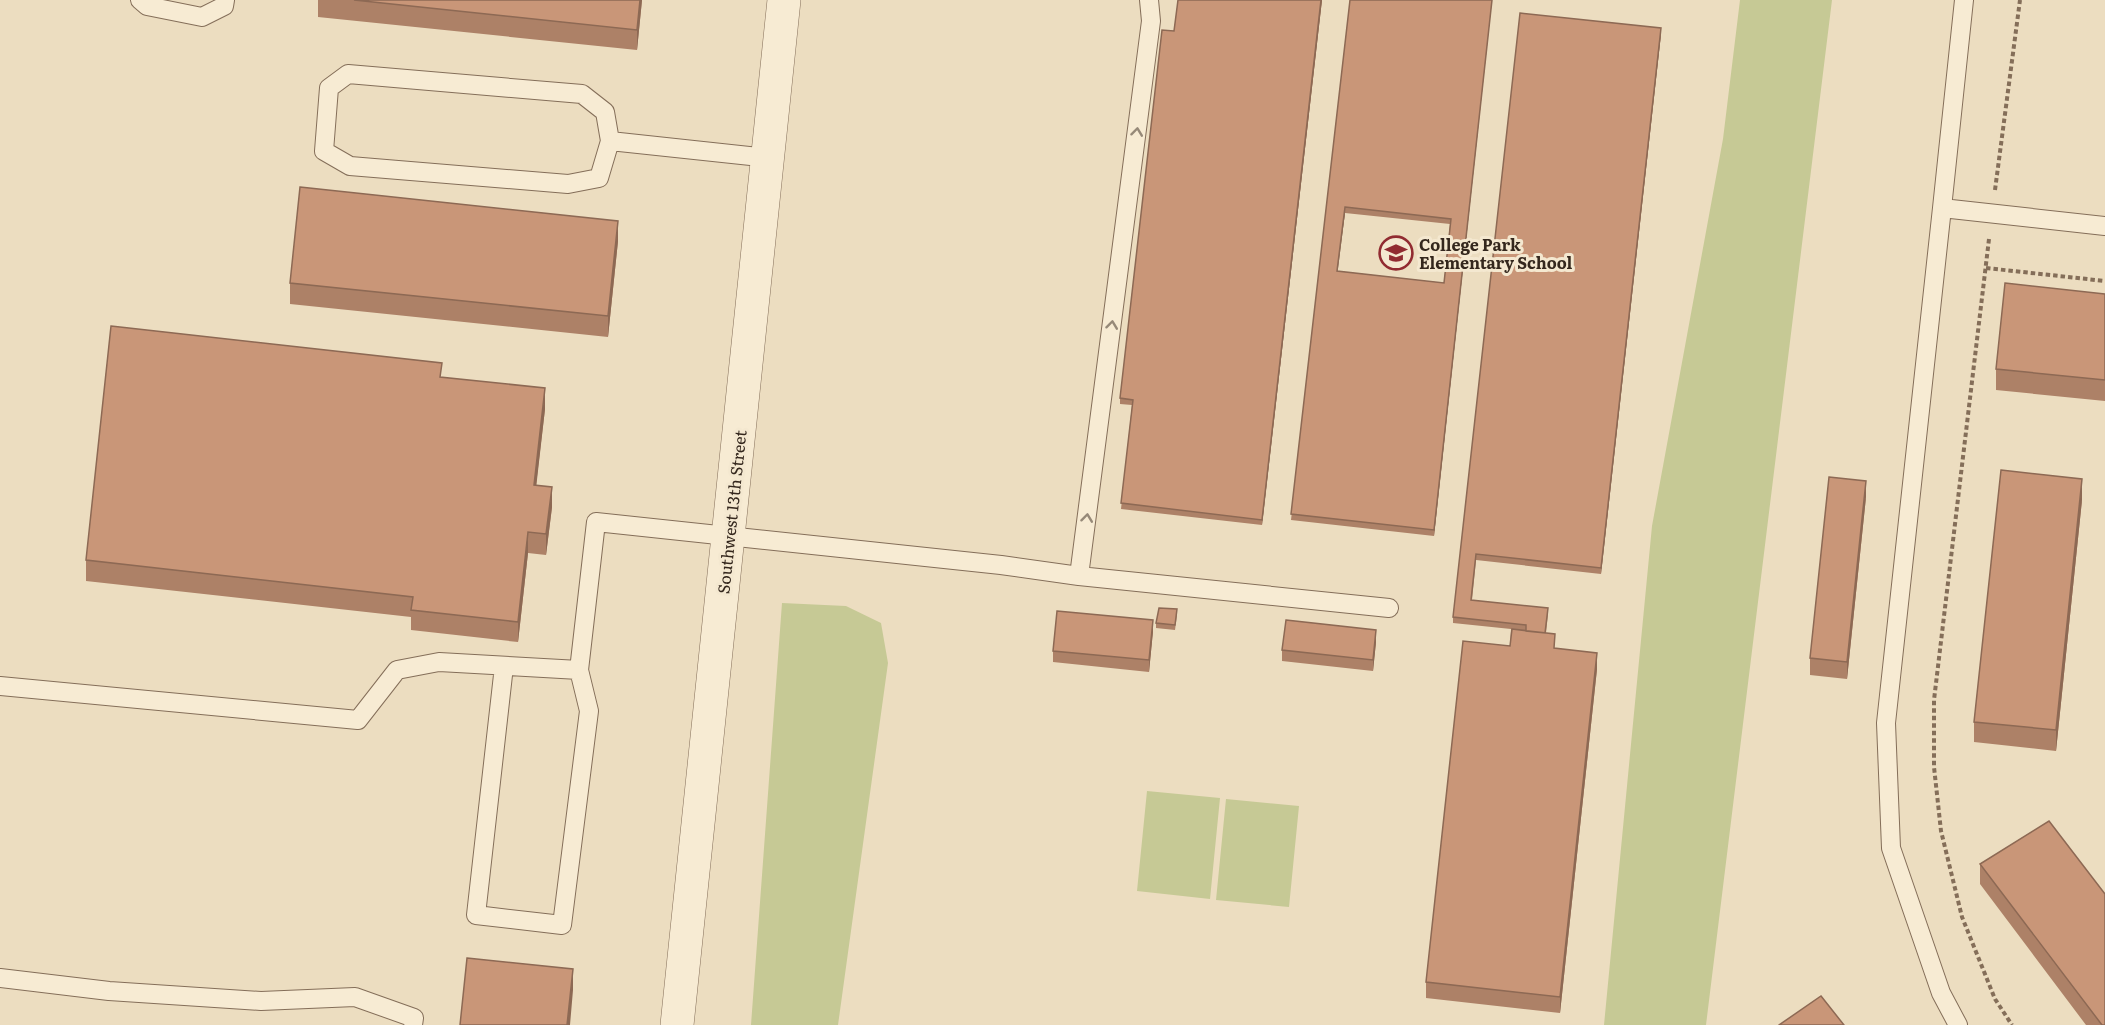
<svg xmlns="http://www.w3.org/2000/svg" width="2105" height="1025" viewBox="0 0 2105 1025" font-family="Literata,serif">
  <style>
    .green { fill: #c6c995 }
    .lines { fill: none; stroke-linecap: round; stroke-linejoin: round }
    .service-casing { stroke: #846e59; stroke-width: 20 }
    .tertiary-casing { stroke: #846e59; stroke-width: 34 }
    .path { stroke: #846e59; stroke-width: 4; stroke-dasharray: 4.5 3; stroke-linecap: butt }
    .service { stroke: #f7ebd3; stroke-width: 18 }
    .tertiary { stroke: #f7ebd3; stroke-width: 33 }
    .wall { fill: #ad8167; fill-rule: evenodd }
    .shaded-wall { fill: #8d6954 }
    .building { fill: #c99678; stroke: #8d6954; stroke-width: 1.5; fill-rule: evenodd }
    .oneway { stroke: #968978 }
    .labels { text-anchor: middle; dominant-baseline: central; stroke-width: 6; stroke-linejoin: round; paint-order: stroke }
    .poi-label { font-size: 16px; font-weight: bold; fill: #34271d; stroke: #f4e8d0; text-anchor: start }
    .street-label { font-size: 16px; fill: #34271d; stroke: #f4e8d0 }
  </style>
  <rect width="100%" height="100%" fill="#ecddc0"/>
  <path class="green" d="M1740 0H1832L1706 1025H1604L1652 526 1723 139Z
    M782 603 846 606 881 623 888 663 838 1025H751Z
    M1147 791 1220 798 1210 899 1137 891Z
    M1226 799 1299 806 1289 907 1216 900Z"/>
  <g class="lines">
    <defs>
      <path id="service" d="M140 0 147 6 202 17 224 6 225 0
        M1964 0 1942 208 2105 226
        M610 141 599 178 568 184 350 166 324 151 329 88 348 74 582 94 605 112 610 141 769 158
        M1942 208 1886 723 1891 848 1941 993 1958 1025
        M1079 576 1151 21 1149 0
        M504 666 476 915 562 925 589 711 579 670
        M0 686 358 720 397 670 439 662 579 670 596 522 1001 565 1079 576 1389 608
        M0 978 109 991 261 1001 355 997 414 1018 413 1025"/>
      <path id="tertiary" d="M677 1025 784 0"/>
    </defs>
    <use href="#service" class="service-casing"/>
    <use href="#tertiary" class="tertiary-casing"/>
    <path class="path" d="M1995 190 2020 0
      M1989 239 1934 700V767L1941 831 1962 917 1995 999 2012 1025
      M1986 268 2105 281"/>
    <use href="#service" class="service"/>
    <use href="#tertiary" class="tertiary"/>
  </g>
  <path class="wall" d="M318 0H642L637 50 318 17Z
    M1178 0H1322L1262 525 1121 509 1132 405 1120 404V398L1174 31Z
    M1350 0H1492L1434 536 1291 520ZM1345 213 1450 224 1444 283 1337 271Z
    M1661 34 1601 574 1476 560 1472 600 1548 614 1546 633 1555 649 1597 669 1560 1013 1426 998V982L1510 646 1511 629 1453 623V617Z
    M618 241 608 337 290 304V283Z
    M2105 294V401L1996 390V369Z
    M442 377 545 409 536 485 552 507 546 555 528 553 518 642 411 630V617L86 581V560Z
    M1866 497 1847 679 1810 675V658Z
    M2082 500 2056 751 1974 742V722Z
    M1177 615 1175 630 1156 628V623Z
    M1153 631 1149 672 1053 662V651Z
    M1376 642 1373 671 1282 661V650Z
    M1980 864 2105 1025H2086L1980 884Z"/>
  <path class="shaded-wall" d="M640 0H642L637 50V30Z
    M1321 0H1322L1262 525V520Z
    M1492 0 1434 536V530Z
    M1661 28V34L1601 574V568Z
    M1345 207V213L1337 276V271Z
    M618 221V241L608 337V316Z
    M545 388V409L534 506V485Z
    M2082 479V500L2056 751V730Z
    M1866 481V497L1847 679V662Z
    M552 487V507L546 555V534Z
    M528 532V553L518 642V622Z
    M1153 620V631L1149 672V660Z
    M1376 630V642L1373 671V660Z
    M1597 653V669L1560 1013V997Z
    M573 969V990L570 1025H567Z"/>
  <path class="building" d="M354 0H640L637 30Z
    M1178 0H1321L1262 520 1121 503 1133 400 1120 398 1162 30 1174 31Z
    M1350 0H1492L1434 530 1291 514ZM1345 207 1451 219 1444 283 1337 271Z
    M1520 13 1661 28 1601 568 1476 554 1471 600 1548 608 1545 633 1526 631V625L1453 617Z
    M300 187 618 221 608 316 290 283Z
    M2005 283 2105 294V380L1996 369Z
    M111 326 442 363 440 377 545 388 534 485 552 487 546 534 528 532 518 622 411 610 413 597 86 560Z
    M2001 470 2082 479 2056 730 1974 722Z
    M1829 477 1866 481 1847 662 1810 658Z
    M1159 608 1177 609 1175 625 1156 623Z
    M1057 611 1153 620 1149 660 1053 651Z
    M1286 620 1376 630 1373 660 1282 650Z
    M1512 629 1555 634 1554 648 1597 653 1560 997 1426 982 1463 641 1510 646Z
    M2049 821 2105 894V1025H2102L1980 864Z
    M467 958 573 969 567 1025H460Z
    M1821 996 1844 1025H1779Z"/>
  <defs><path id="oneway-chevron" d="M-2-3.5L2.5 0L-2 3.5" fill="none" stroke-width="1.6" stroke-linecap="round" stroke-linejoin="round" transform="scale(1.5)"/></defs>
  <g class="oneway">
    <use href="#oneway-chevron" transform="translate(1137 132) rotate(-83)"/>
    <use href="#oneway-chevron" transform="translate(1112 325) rotate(-83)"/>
    <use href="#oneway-chevron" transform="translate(1087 518) rotate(-83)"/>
  </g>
  <defs>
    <symbol id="school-ring" viewBox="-11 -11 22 22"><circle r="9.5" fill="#f4e8d0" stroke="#912b31" stroke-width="1.5"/><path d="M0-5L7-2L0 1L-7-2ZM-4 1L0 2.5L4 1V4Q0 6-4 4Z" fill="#912b31"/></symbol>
  </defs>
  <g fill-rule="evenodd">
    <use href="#school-ring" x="1377" y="234" width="38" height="38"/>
  </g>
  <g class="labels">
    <g class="poi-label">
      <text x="1419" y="244">College Park<tspan x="1419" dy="18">Elementary School</tspan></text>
    </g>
    <g class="street-label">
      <text transform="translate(731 512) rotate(-84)">Southwest 13th Street</text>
    </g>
  </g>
</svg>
